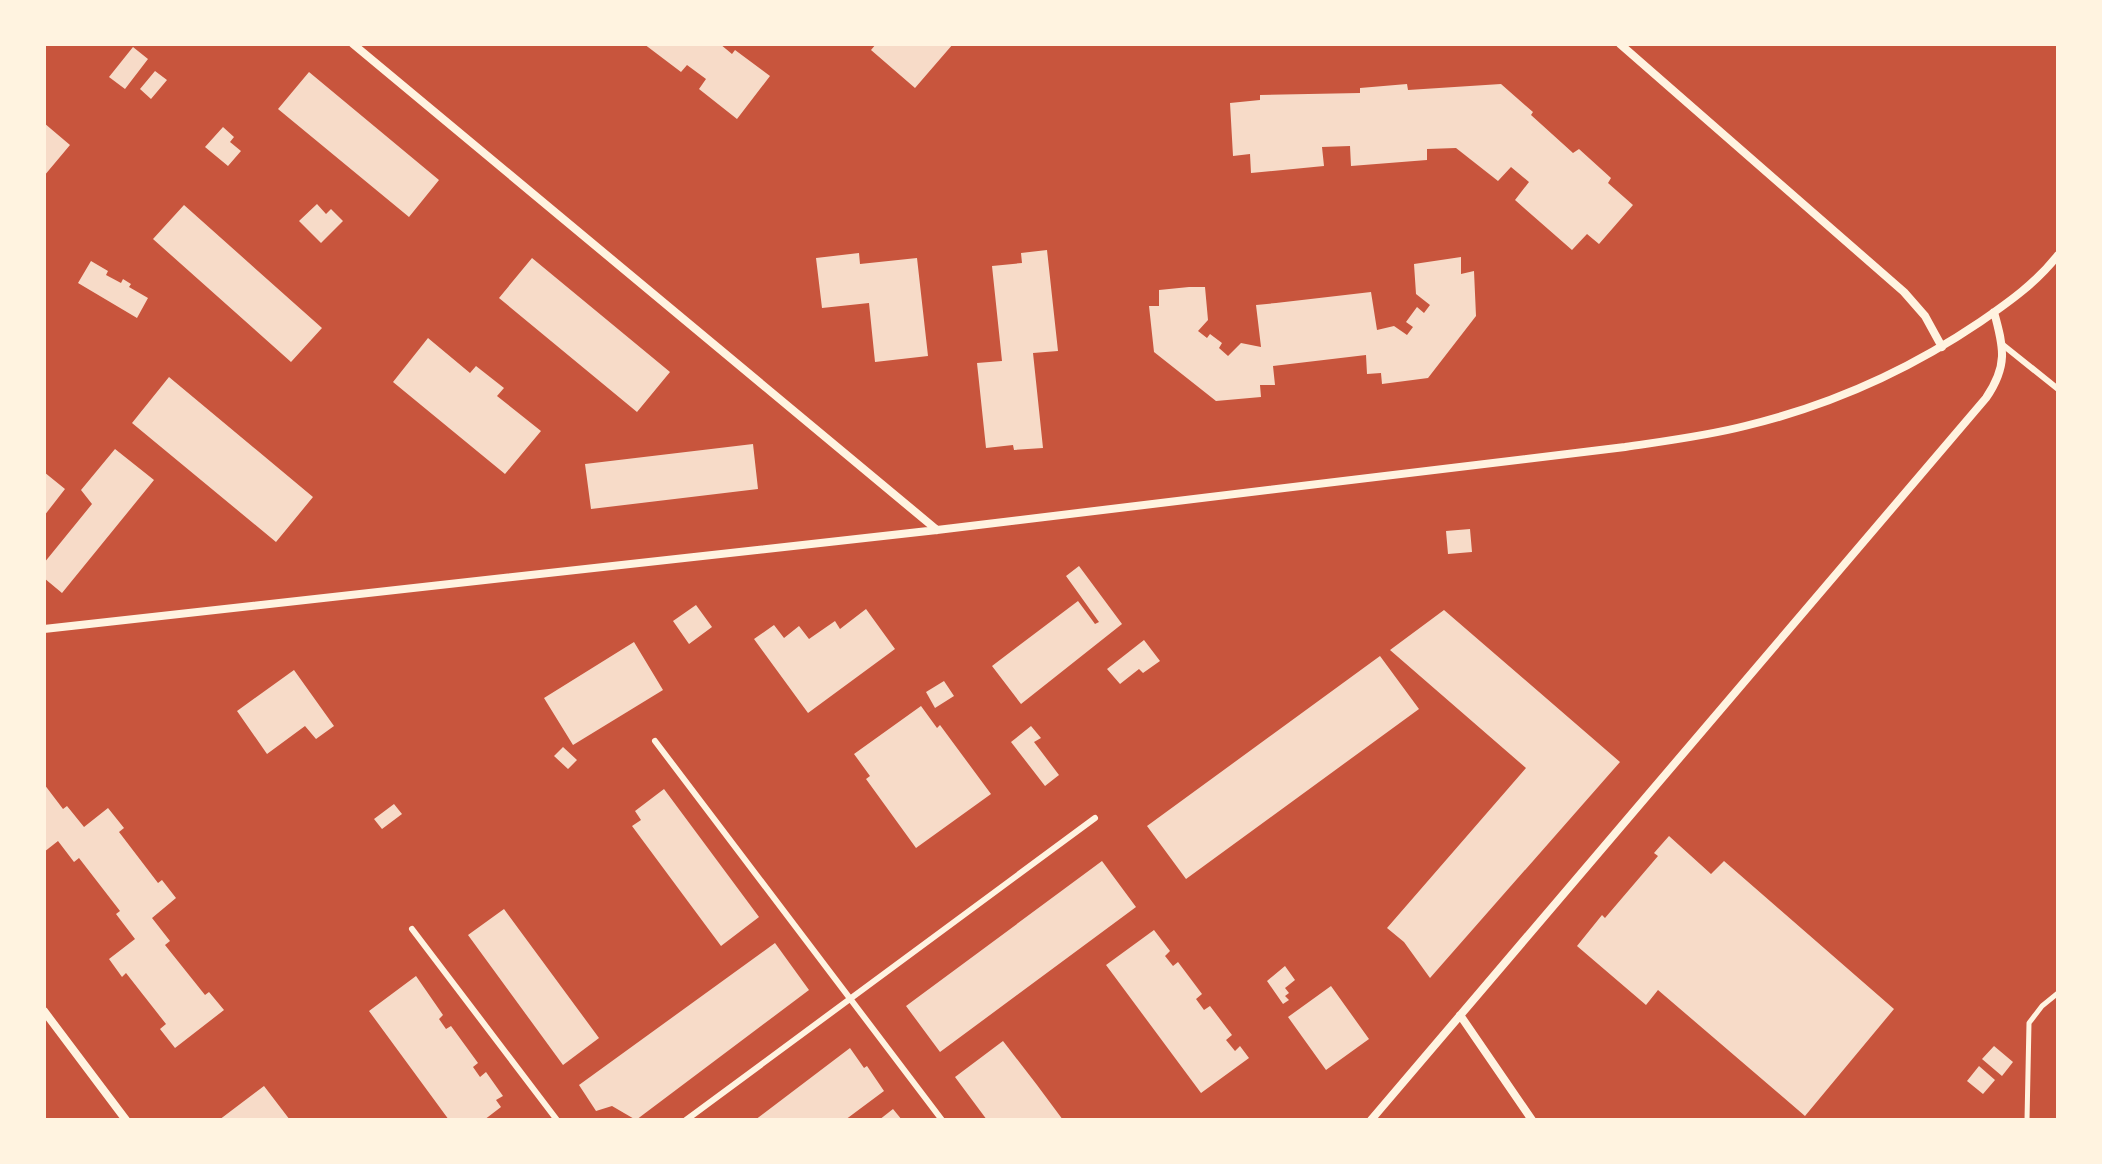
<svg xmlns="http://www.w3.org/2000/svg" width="2102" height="1164" viewBox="0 0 2102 1164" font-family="'DejaVu Sans',sans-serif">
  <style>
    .building { fill: #f7dbc8 }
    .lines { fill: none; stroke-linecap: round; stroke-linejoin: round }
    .path { stroke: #fff3e0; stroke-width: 5 }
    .service { stroke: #fff3e0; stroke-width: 6 }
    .minor { stroke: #fff3e0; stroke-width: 8 }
  </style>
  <rect width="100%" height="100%" fill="#c8553d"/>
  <path class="building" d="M644 44H720L732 54 735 50 770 76 737 119 699 89 706 79 687 65 681 72Z
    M876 44H953L915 88 871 50Z
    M133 47 148 59 125 89 109 77Z
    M155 71 167 80 151 99 140 89Z
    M309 72 439 180 409 217 278 109Z
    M1407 84 1408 90 1501 84 1533 112 1531 115 1573 153 1579 149 1611 178 1608 183 1633 205 1599 244 1587 234 1572 250 1515 200 1529 182 1511 167 1498 181 1456 148 1427 149V160L1351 166 1350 146 1322 147 1324 166 1251 173 1250 154 1233 156 1230 103 1260 100V95L1360 93V88Z
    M44 123 70 145 44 176Z
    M223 127 234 137 230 142 241 151 228 166 205 147Z
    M317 204 326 214 331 209 343 221 321 243 299 221Z
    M184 205 322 328 291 362 153 239Z
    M1047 250 1058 351 1033 353 1043 448 1014 450 1013 445 986 448 977 363 1002 361 992 266 1022 263 1021 253Z
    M859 253 860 264 917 258 928 356 875 362 869 303 822 308 816 258Z
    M1461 257V274L1474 271 1476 316 1428 378 1382 384 1381 373 1367 374 1366 355 1273 366 1275 385H1260L1261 397 1216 401 1154 352 1149 306H1159V290L1189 287H1205L1208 320 1198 331 1207 338 1210 334 1222 343 1219 348 1228 356 1241 343 1261 347 1256 305 1276 303 1371 292 1377 330 1394 326 1407 335 1413 327 1406 322 1417 307 1424 313 1430 305 1416 294 1414 264Z
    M532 258 670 372 637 412 499 298Z
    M91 261 108 271 106 275 121 283 123 279 131 284 129 287 148 298 137 318 78 283Z
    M428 338 470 373 476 366 504 388 497 396 541 431 505 474 393 382Z
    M169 377 313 497 276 542 132 423Z
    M753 444 758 489 591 509 585 464Z
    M115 449 154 480 62 593 44 578V563L92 504 81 490Z
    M44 472 65 489 44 516Z
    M1470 529 1472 552 1448 554 1446 531Z
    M1079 566 1122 624 1021 704 992 666 1078 601 1095 624 1099 622 1066 576Z
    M696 605 712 627 689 644 673 621Z
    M866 609 895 649 808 713 754 639 774 625 784 638 799 626 809 639 835 621 840 629Z
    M1444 610 1620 762 1430 978 1404 942 1387 928 1526 768 1390 650Z
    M1144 640 1160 661 1143 673 1139 669 1120 684 1107 669Z
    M634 642 663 690 573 745 544 698Z
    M1380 656 1419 709 1186 879 1147 826Z
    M294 670 334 726 316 739 305 726 267 754 237 711Z
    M944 681 954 696 935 708 926 692Z
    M921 706 937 728 940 725 991 794 916 848 866 779 870 776 854 754Z
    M1031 726 1041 738 1034 742 1059 775 1045 786 1011 742Z
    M563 747 577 760 568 769 554 756Z
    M44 784 63 809 67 806 84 827 108 808 124 828 119 832 158 883 162 880 176 898 152 918 170 941 165 945 205 995 209 992 224 1010 175 1048 160 1029 166 1024 126 973 122 977 109 959 135 939 116 914 120 911 79 858 74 862 58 841 44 852Z
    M664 789 759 917 721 946 632 826 641 820 635 811Z
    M394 804 402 814 382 829 374 819Z
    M1669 836 1711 874 1724 861 1894 1009 1805 1116 1658 990 1646 1005 1577 946 1602 915 1605 918 1658 856 1654 853Z
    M1102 861 1136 907 940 1052 906 1006Z
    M504 909 599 1038 563 1065 468 935Z
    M1154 930 1170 951 1165 956 1173 966 1178 962 1202 994 1196 999 1204 1010 1210 1006 1232 1035 1226 1040 1235 1051 1240 1046 1249 1058 1201 1093 1106 965Z
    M775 943 809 990 636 1120 612 1106 596 1111 579 1085Z
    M1285 966 1295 980 1285 988 1289 993 1285 996 1289 1000 1283 1004 1267 981Z
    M416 976 443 1015 439 1019 446 1029 451 1026 478 1063 473 1067 480 1077 486 1072 503 1096 496 1100 501 1107 484 1120H449L369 1011Z
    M1331 986 1369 1039 1326 1070 1288 1017Z
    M1003 1041 1037 1085 1063 1120H987L955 1077Z
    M1994 1046 2013 1062 2002 1076 1982 1059Z
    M850 1048 864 1068 867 1066 884 1091 845 1120H755Z
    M1979 1066 1995 1080 1983 1094 1967 1081Z
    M264 1086 290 1120H219Z
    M893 1109 902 1120H879Z"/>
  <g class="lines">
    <path class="path" d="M2027 1120 2029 1023 2042 1006 2058 993"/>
    <path class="service" d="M2003 345 2058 389
      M655 741 942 1120
      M412 929 557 1120
      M686 1120 1095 818"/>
    <path class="minor" d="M353 44 937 530
      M1620 44 1904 292 1925 316 1942 347
      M44 629 937 530 1625 447C1665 441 1706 436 1745 426 1828 406 1909 370 1980 322 2009 302 2036 283 2058 255
      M44 1011 126 1120
      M1460 1015 1532 1120
      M1371 1120 1986 398C2008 366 2004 348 1994 312"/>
  </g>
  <rect width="2102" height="1164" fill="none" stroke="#fff3e0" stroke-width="92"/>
</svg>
